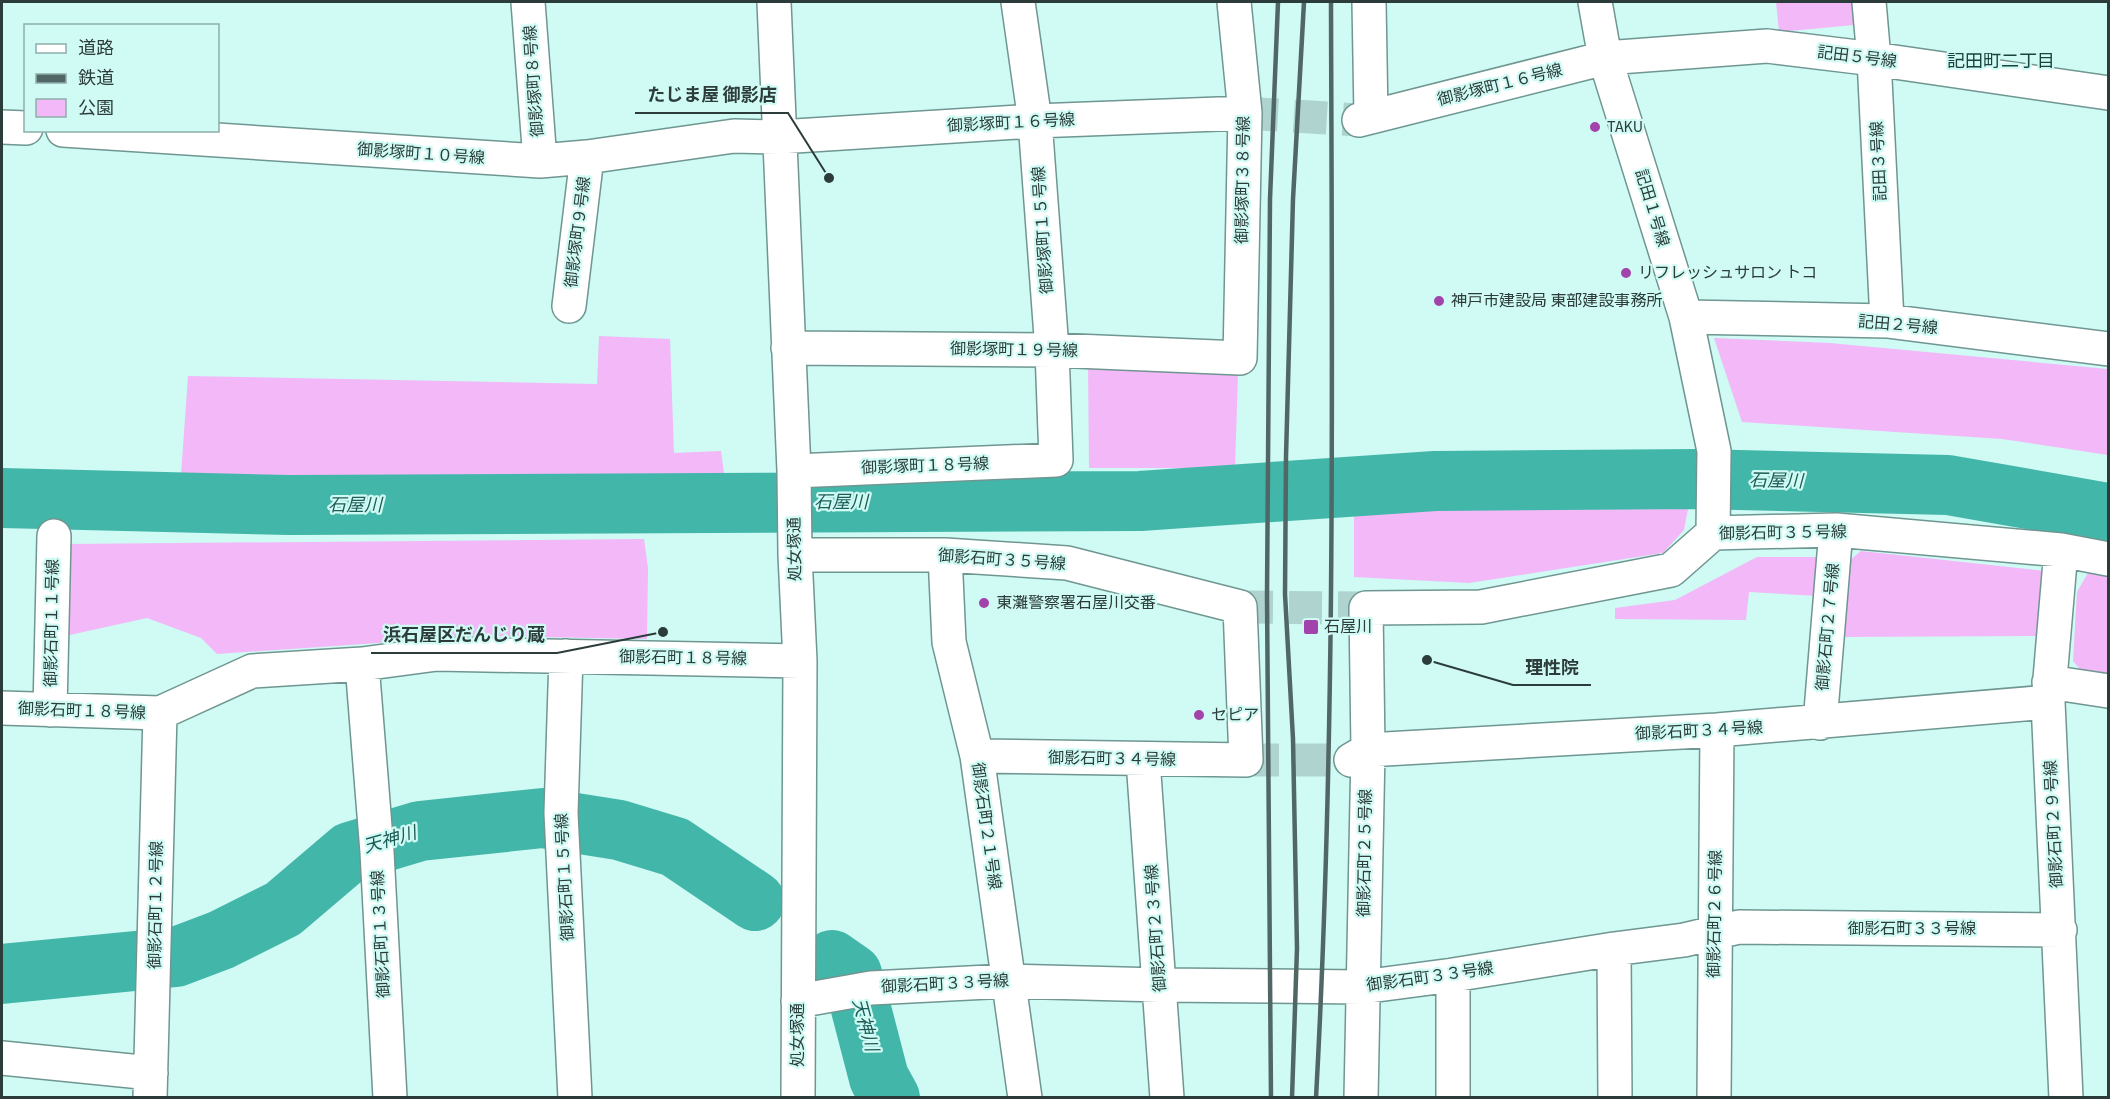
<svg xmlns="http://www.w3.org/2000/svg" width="2110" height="1099" viewBox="0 0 2110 1099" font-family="'Source Sans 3','Noto Sans JP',sans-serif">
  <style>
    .green { fill: #f2b8f7 }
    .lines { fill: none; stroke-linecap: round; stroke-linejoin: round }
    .river { stroke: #43b6aa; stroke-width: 60 }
    .minor-tunnel { stroke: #afd4cf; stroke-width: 33; stroke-dasharray: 33 16; stroke-linecap: butt }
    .minor-casing { stroke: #6f9691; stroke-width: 36 }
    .minor { stroke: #fff; stroke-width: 33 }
    .rail { stroke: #516765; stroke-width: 4.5 }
    .poi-dot { fill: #a243ab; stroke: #d0faf4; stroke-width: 2 }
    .labels { text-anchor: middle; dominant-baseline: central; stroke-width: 4.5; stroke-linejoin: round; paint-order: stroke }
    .street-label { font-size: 16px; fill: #2b3c3a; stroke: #d0faf4 }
    .poi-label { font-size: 16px; fill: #2b3c3a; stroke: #d0faf4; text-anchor: start }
    .neighbourhood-label { font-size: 18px; fill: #1b423e; stroke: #d0faf4 }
    .water-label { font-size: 18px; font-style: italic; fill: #1e5c56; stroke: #d0faf4 }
    .leader { fill: none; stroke: #2b3c3a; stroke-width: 2 }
    .callout-dot { fill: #2b3c3a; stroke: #d0faf4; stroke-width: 2 }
    .callout-label { font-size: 18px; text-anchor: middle; font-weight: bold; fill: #2b3c3a; stroke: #d0faf4; stroke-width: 4.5; stroke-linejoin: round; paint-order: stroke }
  </style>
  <rect width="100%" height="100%" fill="#d0faf4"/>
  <path class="green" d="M1776 2H1852L1854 25 1779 32Z
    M599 336 670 339 674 453 721 451 725 481 181 475 188 376 597 384Z
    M1714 338 1830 343 2108 369V455L2002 439 1742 422Z
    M1088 362 1238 373 1235 468H1089Z
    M1688 509 1684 530 1663 553 1469 583 1354 577V510Z
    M644 539 648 568 647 639 481 636 217 654 201 638 147 618 65 636 67 544Z
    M1861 551 2045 571 2037 636 1842 637 1850 560Z
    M1757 557H1820L1817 596 1749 592 1746 620 1615 619V608L1675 600Z
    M2089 571 2108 575V684L2091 682 2073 661 2077 592Z"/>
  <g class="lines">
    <path class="river" d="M2 498 289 505 1140 501 1435 481 1697 479 1948 485 2108 513
      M832 960 852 974 879 1078 890 1098
      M2 974 176 957 221 940 283 909 350 852 420 831 543 818 619 830 675 847 755 901"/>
    <path class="minor-tunnel" d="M1245 113 1359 120
      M1240 607 1366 608
      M1246 760H1351"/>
    <defs>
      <path id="minor" d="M528 2 540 161
        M774 2 794 471 795 555 800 661 798 1098
        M1369 2 1371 117
        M1595 2 1605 58 1686 317 1714 451 1713 533
        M1869 2 1874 59 1887 321
        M1359 120 1605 58 1767 46 1874 59 2108 93
        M2 127 26 128
        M63 130 540 161 587 157 734 136 779 137 1035 121 1245 113
        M569 306 587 157
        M1686 317 1887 321 2108 349
        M788 348 1052 350 1240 358 1245 113 1234 2
        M794 471 1056 460 1052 350 1035 121 1018 2
        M2061 550 2048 702 2066 1098
        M795 555H945L1067 563 1240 607 1246 760 977 756
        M945 555 949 642 977 756 1025 1098
        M566 656 561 813 575 1098
        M362 664 377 852 390 1098
        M2049 682 2108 691
        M2 708 160 713 252 671 362 664 437 654 800 661
        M50 710 54 536
        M1820 723 1836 530
        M1143 760 1167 1098
        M1351 760 1368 750 1717 730 2048 702
        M1614 949 1615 1098
        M798 1001 871 988 1008 981 1160 985 1362 987 1453 975 1614 949 1684 940 1739 927 2060 930
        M2 1058 151 1073
        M150 1098 160 713
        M1361 1098 1368 750 1366 608 1481 607 1671 570 1713 533 1836 530 2061 550 2108 559
        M1453 1098V975
        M1714 1098 1717 730"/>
    </defs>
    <use href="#minor" class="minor-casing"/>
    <use href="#minor" class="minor"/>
    <path class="rail" d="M1271 1098 1267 596 1270 199 1278 2
      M1292 1098 1297 948 1293 739 1285 594 1286 457 1293 199 1304 2
      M1316 1098C1336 732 1332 367 1331 2"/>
  </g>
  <g class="poi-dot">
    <circle cx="1595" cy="127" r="6"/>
    <circle cx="1626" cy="273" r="6"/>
    <circle cx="1439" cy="301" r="6"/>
    <circle cx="984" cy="603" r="6"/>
    <rect x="1303" y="619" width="16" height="16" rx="3"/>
    <circle cx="1199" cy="715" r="6"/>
  </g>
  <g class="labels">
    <g class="street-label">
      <text transform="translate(1857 57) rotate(7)">記田５号線</text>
      <text transform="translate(534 81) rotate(-94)">御影塚町８号線</text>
      <text transform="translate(1500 85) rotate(-14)">御影塚町１６号線</text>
      <text transform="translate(1011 123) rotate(-3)">御影塚町１６号線</text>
      <text transform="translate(421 154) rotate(4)">御影塚町１０号線</text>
      <text transform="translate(1879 161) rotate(-93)">記田３号線</text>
      <text transform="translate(1243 180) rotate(-89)">御影塚町３８号線</text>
      <text transform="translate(1652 208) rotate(73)">記田１号線</text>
      <text transform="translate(1043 230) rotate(-94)">御影塚町１５号線</text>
      <text transform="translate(578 232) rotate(-83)">御影塚町９号線</text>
      <text transform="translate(1898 325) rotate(5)">記田２号線</text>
      <text transform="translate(1014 350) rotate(1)">御影塚町１９号線</text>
      <text transform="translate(925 466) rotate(-2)">御影塚町１８号線</text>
      <text transform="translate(1783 533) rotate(-1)">御影石町３５号線</text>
      <text transform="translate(795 549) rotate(-91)">処女塚通</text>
      <text transform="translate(1002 560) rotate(4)">御影石町３５号線</text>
      <text transform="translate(52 623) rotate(-89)">御影石町１１号線</text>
      <text transform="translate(1828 627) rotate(-85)">御影石町２７号線</text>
      <text transform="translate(683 658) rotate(1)">御影石町１８号線</text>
      <text transform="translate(82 711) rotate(2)">御影石町１８号線</text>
      <text transform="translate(1699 731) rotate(-3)">御影石町３４号線</text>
      <text transform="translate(1112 759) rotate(1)">御影石町３４号線</text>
      <text transform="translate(2054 824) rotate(-93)">御影石町２９号線</text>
      <text transform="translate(986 826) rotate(82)">御影石町２１号線</text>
      <text transform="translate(1365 853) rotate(-89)">御影石町２５号線</text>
      <text transform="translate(565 877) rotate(-93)">御影石町１５号線</text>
      <text transform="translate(156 905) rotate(-89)">御影石町１２号線</text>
      <text transform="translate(1715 914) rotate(-89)">御影石町２６号線</text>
      <text transform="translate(1156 928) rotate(-94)">御影石町２３号線</text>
      <text x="1912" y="929">御影石町３３号線</text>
      <text transform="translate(381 934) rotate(-93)">御影石町１３号線</text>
      <text transform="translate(1430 977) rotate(-8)">御影石町３３号線</text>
      <text transform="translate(945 984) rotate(-3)">御影石町３３号線</text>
      <text transform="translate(798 1035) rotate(-90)">処女塚通</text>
    </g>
    <g class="poi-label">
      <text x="1607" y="127">TAKU</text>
      <text x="1638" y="273">リフレッシュサロン トコ</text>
      <text x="1451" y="301">神戸市建設局 東部建設事務所</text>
      <text x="996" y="603">東灘警察署石屋川交番</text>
      <text x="1324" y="627">石屋川</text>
      <text x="1211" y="715">セピア</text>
    </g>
    <g class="neighbourhood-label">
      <text x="2001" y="61">記田町二丁目</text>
    </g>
    <g class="water-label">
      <text transform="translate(1776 481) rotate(1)">石屋川</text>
      <text x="841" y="502">石屋川</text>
      <text x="355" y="505">石屋川</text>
      <text transform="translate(390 840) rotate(-16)">天神川</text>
      <text transform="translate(865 1025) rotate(75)">天神川</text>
    </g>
  </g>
  <path class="leader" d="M829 178L788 113H635M663 632L557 653H371M1427 660L1513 685H1591"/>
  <g class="callout-dot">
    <circle cx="829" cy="178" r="6"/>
    <circle cx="663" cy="632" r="6"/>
    <circle cx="1427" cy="660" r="6"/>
  </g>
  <g class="callout-label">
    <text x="712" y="101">たじま屋 御影店</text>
    <text x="464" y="641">浜石屋区だんじり蔵</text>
    <text x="1552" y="674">理性院</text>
  </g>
  <rect width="2110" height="1099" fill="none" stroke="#2b3c3a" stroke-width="6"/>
  <rect x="24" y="24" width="195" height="108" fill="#d0faf4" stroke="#8eaeaa" stroke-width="1.5"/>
  <rect x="36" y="44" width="30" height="9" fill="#ffffff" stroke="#8eaeaa" stroke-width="1.5"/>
  <text x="78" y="54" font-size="18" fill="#2b3c3a">道路</text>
  <rect x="36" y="74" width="30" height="9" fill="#516765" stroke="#8eaeaa" stroke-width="1.5"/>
  <text x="78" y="84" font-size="18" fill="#2b3c3a">鉄道</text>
  <rect x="36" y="99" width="30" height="18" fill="#f2b8f7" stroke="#8eaeaa" stroke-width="1.5"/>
  <text x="78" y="114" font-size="18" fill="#2b3c3a">公園</text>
</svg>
